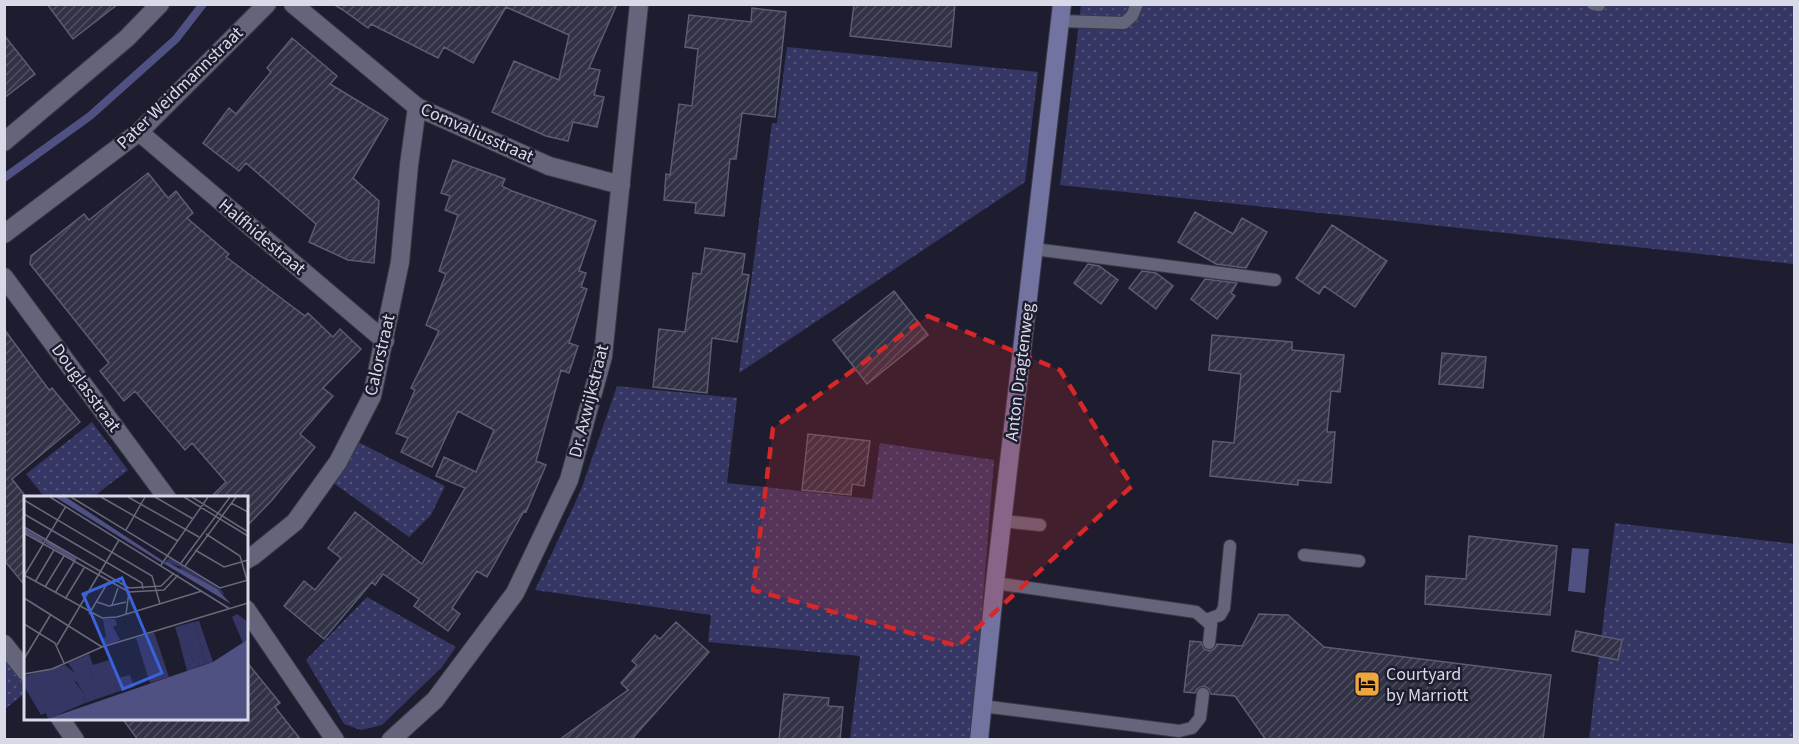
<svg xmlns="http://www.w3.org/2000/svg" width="1799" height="744" viewBox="0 0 1799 744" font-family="'Source Sans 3',sans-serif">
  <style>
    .grass { fill: url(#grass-dots) }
    .water { fill: #505183 }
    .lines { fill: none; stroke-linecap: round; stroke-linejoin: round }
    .stream { stroke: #505183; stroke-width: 8 }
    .building { fill: url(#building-hatch); stroke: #5c5d73; stroke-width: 1.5 }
    .lane-casing { stroke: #393a49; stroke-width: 14 }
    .street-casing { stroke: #393a49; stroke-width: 20 }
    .secondary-casing { stroke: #393a49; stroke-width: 20 }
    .lane { stroke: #64657b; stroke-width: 12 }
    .street { stroke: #64657b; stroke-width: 18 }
    .secondary { stroke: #7373a1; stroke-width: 18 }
    .marked { fill: #d62828; fill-opacity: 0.2; stroke: #d62828; stroke-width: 4.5; stroke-dasharray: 12 8; stroke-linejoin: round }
    .labels { text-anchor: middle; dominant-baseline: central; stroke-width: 5; stroke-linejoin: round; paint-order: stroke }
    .street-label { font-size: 18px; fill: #d9dae7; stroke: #1d1d2f }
    .poi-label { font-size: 18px; fill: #d9dae7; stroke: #1d1d2f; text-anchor: start }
    .inset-river { fill: none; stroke: #505183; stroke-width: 3 }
    .inset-road { fill: none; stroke: #686979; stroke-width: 1.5 }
    .view { fill: #3963da; fill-opacity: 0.15; stroke: #3963da; stroke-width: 3 }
    .inset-edge { fill: none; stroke: #d9dae7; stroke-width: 3 }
  </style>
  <defs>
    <pattern id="grass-dots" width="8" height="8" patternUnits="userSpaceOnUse" patternTransform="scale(1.5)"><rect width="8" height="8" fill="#363664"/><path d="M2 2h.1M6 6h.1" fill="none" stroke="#52527a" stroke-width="1.8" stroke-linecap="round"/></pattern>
    <pattern id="building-hatch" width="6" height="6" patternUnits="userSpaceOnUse" patternTransform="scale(1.5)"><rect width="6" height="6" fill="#313245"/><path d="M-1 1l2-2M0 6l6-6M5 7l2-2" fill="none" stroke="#4e4f60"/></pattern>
  </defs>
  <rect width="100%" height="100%" fill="#1d1d2f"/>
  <path class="grass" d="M1081 5H1794V264L1060 185Z
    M787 47 1038 72 1025 182 739 373 772 123H777Z
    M617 386 737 398 727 483 872 499 880 443 994 460 972 739H850L860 656 708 642 711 615 535 590 581 490Z
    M92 422 128 470 92 498H45L26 474Z
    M356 441 445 486 431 515 409 537 332 482Z
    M1615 523 1794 544V739L1589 740Z
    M367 597 456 647 442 667 382 725 361 730 344 724 306 660Z
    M5 649 26 677 25 693 5 709Z"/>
  <path class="water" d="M1572 548 1589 549 1585 593 1568 591Z"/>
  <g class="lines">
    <path class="stream" d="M4 178 90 116 176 39 203 4"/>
  </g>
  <path class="building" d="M47 4H118L73 39Z
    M333 4H617L589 68 600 70 594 95 604 97 597 127 573 122 568 141 546 136 492 112 514 61 559 80 569 35 506 7 473 63 444 47 438 58 371 24 368 28 343 10Z
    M854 4H955L951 47 850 36Z
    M752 8 786 12 775 117 742 113 736 159H730L724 216 695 213 696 203 664 200 666 174 670 175 679 104 692 106 698 49 685 47 689 15 751 22Z
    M4 35 35 74 4 98Z
    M292 38 337 76 330 84 388 119 353 178 379 201 374 263 348 260 309 242 316 224 246 163 239 171 203 143 229 108 236 114 271 72 267 68Z
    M453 160 505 179 502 186 512 191 596 221 579 271 586 273 581 287 587 289 569 343 578 346 569 373 561 370 536 461 546 465 526 512 524 511 487 577 477 571 452 608 460 614 448 631 414 606 419 599 383 574 375 585 372 582 324 639 284 606 304 581 315 590 341 558 328 548 355 512 422 564 465 488 436 476 444 457 476 472 494 430 458 411 432 467 401 452 408 438 396 433 415 390 411 388 439 331 426 325 446 274 439 271 458 215 445 210 450 196 441 193Z
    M148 173 168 198 176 191 193 213 187 218 229 254 226 257 305 316 308 313 333 337 340 329 361 349 323 388 333 396 300 434 315 447 272 500 246 527V498H210L226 482 192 443 185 450 135 391 124 401 100 371 109 363 30 264 31 256 84 214 89 220Z
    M1195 212 1233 234 1242 218 1267 232 1246 268 1216 264 1178 242Z
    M1332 225 1387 261 1355 307 1324 286 1319 294 1296 278Z
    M705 248 745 254 742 274 749 275 737 342 712 338 707 393 653 387 659 329 685 332 693 273 701 274Z
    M1088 264 1099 266 1118 280 1101 304 1074 283Z
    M1142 271 1156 273 1173 286 1156 309 1129 288Z
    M1205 279 1237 283 1231 293 1235 296 1217 319 1191 299Z
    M894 291 928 335 867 384 833 340Z
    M4 329 49 390 52 388 80 422 12 479 26 497V587L4 560Z
    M1212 335 1292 342V350L1344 355 1340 392 1331 391 1327 432H1335L1331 483 1298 480V485L1210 476 1213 441 1234 443 1241 374 1209 370Z
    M1442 353 1486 357 1483 388 1439 384Z
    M808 434 870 441 864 486 852 484 851 495 802 490Z
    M1469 536 1557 546 1550 615 1425 604 1426 576 1466 579Z
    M1259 614 1288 615 1324 647 1551 675 1543 740H1266L1235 696 1211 694 1208 688 1203 686 1197 689 1195 693 1184 692 1190 641 1201 642 1204 649 1209 651 1215 648 1217 644 1242 646Z
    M676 622 709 652 631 740H559L628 690 621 683 637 665 632 661 655 635 660 639Z
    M1576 631 1622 640 1618 660 1572 651Z
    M246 661 280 703 275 707 301 740H138L122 718H246Z
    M784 694 829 698 828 706 843 707 840 740H779Z"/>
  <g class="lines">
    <defs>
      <path id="lane" d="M1593 4 1599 5
        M1060 21 1124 23 1132 16 1137 4
        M1034 249 1275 280
        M1003 521 1040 525
        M1304 555 1359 561
        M995 583 1196 612 1211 625 1209 643
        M1206 620 1220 615 1224 608 1230 546
        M982 706 1179 731 1192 728 1200 718 1203 694"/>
      <path id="street" d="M293 4 417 107 549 166 621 185
        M139 132 385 341
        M4 142 127 38 160 4
        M4 234 139 132 267 4
        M4 277 167 498
        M246 560 253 556 295 522 338 462 372 396 400 262 409 165 417 107
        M246 609 335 740
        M4 644 26 672
        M60 718 75 740
        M391 740 435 700 515 593 569 480 603 356 639 4"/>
      <path id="secondary" d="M979 740 995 583 1062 4"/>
    </defs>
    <use href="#lane" class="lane-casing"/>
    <use href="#street" class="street-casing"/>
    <use href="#secondary" class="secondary-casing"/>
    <use href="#lane" class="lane"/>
    <use href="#street" class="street"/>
    <use href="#secondary" class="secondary"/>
  </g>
  <path class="marked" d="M928 316 1060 370 1132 486 958 646 753 590 773 428Z"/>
  <defs>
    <symbol id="hotel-square" viewBox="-11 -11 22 22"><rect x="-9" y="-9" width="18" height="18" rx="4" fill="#f0a63e" stroke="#1d1d2f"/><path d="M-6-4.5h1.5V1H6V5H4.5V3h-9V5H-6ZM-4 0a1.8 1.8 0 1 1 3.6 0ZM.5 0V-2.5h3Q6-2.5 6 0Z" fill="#111"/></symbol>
  </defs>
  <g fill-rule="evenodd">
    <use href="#hotel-square" x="1352" y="669" width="30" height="30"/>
  </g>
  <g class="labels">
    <g class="street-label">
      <text transform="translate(180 88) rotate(-44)">Pater Weidmannstraat</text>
      <text transform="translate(477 133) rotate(24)">Comvaliusstraat</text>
      <text transform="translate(262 237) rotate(40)">Halfhidestraat</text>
      <text transform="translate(380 355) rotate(-77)">Calorstraat</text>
      <text transform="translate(1020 372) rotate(-83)">Anton Dragtenweg</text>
      <text transform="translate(86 388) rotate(54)">Douglasstraat</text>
      <text transform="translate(589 401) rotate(-76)">Dr. Axwijkstraat</text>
    </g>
    <g class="poi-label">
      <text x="1386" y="674">Courtyard<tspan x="1386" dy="21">by Marriott</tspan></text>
    </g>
  </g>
  <g transform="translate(24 496)">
    <rect width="224" height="224" fill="#1d1d2f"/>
    <path d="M146 62 197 94 201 99 156 74 157 71 140 66ZM213 118 223 125V144L219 147 208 121ZM79 123H91L93 129 89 131 96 144 80 150 77 143 82 141ZM170 126 182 168 176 170 175 166H169L160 140 155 144 151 131ZM130 136 145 181 126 187 112 142ZM65 158 69 169 85 164 94 182 106 179 110 191 93 196 92 189 74 195 66 172 51 186 60 197 61 207 24 223 22 217 17 219 0 190V180L41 169 51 177 44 167Z" fill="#363664"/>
    <path d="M175 125 189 166 182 168 170 126ZM160 139 169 166H175L176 170 163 175 155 144ZM66 172 74 194 92 189 93 196 61 207 60 197 50 182Z" fill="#363664"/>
    <path d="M31 1H42L139 65 138 67ZM143 66 193 93 207 108 139 67ZM223 144V223H23L189 166Z" fill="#505183"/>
    <path class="inset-river" d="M0 34 19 45M22 46 52 64"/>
    <path class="inset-road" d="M26 1 206 113M47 1 196 92 224 84M77 1 154 45M104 1 175 41M131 1 169 23M160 1 224 40M168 1 224 36M0 4 128 80 136 108M207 7 224 16M0 18 118 87 119 93M0 31 105 92 137 90 150 77M102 34 121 1M0 37 105 96 140 94 154 79M182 38 216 60 223 84M171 54 200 71 224 64M157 67 206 1M137 69 184 1M161 70 212 1M0 79 78 122 93 121 178 95M0 80 42 10M11 86 30 54M21 91 40 60M31 97 50 66M0 102 78 151M41 103 60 72M73 106 85 110 102 106M88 109 94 92M65 118 84 86M102 118 105 96M0 128 31 147 40 167M33 149 95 44M0 163 27 118M0 178 28 173 78 151 224 107"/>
    <path class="view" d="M98 82 138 177 99 193 59 98Z"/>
    <rect width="224" height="224" class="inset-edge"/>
  </g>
  <rect width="1799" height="744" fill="none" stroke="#d9dae7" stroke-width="12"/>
</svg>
